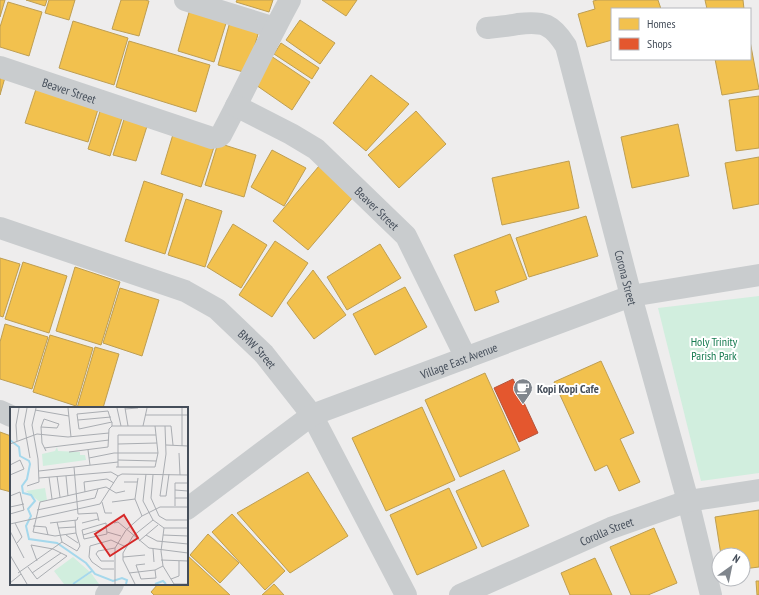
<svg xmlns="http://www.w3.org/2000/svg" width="759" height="595" viewBox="0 0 759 595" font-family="'PT Sans Narrow',sans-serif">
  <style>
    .green { fill: #d1eede }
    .homes { fill: #f2c14e; stroke: #be9e52 }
    .shops { fill: #e4572e; stroke: #b4543b }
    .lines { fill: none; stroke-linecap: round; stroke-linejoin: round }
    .minor { stroke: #c9ccce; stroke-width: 22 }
    .labels { text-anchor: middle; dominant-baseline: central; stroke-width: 4; stroke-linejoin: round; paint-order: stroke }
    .street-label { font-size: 12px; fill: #454e5a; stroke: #fff }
    .park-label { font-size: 12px; fill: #167b50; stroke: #fff }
    .poi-label { font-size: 12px; font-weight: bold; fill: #454e5a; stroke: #fff; text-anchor: start }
    .inset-river { fill: none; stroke: #a5d8ec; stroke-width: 2 }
    .inset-road { fill: none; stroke: #aaadb2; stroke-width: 1 }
    .view { fill: #d62828; fill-opacity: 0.15; stroke: #d62828; stroke-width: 2 }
    .inset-edge { fill: none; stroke: #454e5a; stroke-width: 2 }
  </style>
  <rect width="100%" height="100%" fill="#eeeded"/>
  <path class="green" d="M759 296V473L701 481 658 308Z"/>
  <path class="homes" d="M0 0H5L0 17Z
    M26 0H47L45 6Z
    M49 0H75L69 20 45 13Z
    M121 0H145L149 1 139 36 112 29Z
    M237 0H273L269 12 236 2Z
    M322 0H357L346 16Z
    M598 0H658L661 9H612V40L587 47 578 14 595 9 593 1Z
    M705 0H743L744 9H707Z
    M8 2 42 12 29 56 0 47V27Z
    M190 9 227 20 214 62 178 51Z
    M231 18 260 27 247 73 218 65Z
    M300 20 335 43 320 64 286 40Z
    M73 21 128 38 114 85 59 68Z
    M129 41 210 65 196 112 116 87Z
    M750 41 759 89 722 95 715 59H750Z
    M281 43 319 68 312 79 274 54Z
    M271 56 310 82 292 110 253 83Z
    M0 72 6 74 0 95Z
    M371 75 409 104 366 151 333 123Z
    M37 86 99 106 88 142 25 123Z
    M759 96V148L736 151 729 100Z
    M102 105 124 112 110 156 88 149Z
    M416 111 446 144 399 188 368 155Z
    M125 116 148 123 136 161 113 155Z
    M678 124 689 176 632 188 621 137Z
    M174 131 215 144 201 187 161 174Z
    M218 143 256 155 244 197 205 185Z
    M272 150 306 168 284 206 251 187Z
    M759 157V204L733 209 725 163Z
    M569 161 579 208 502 225 492 178Z
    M319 166 354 196 308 250 273 221Z
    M144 181 183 194 165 254 125 241Z
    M186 199 222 211 205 267 168 255Z
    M586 216 598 256 529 277 516 238Z
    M233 224 267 245 241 288 207 267Z
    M510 234 527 279 495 291 499 302 475 311 454 255Z
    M275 241 308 263 272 317 239 295Z
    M380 244 401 278 347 310 327 277Z
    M0 258 20 264 3 317 0 316Z
    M23 262 67 276 49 333 5 319Z
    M75 267 120 282 101 345 56 331Z
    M313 270 346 315 314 339 287 303Z
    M405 287 427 327 375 355 353 314Z
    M120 288 159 300 142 356 103 343Z
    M5 324 48 337 32 389 0 379V342Z
    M50 335 93 348 76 406 33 392Z
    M95 347 119 354 103 408H77Z
    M601 361 634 433 620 439 640 482 619 491 607 465 595 471 554 382Z
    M485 373 520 450 460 477 425 400Z
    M422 407 455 480 386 511 352 438Z
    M0 432 11 436V492L0 489Z
    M504 470 529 526 482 547 456 491Z
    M308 472 348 536 290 573 237 513Z
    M449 488 477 548 417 575 390 515Z
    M759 510V567L743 569V555H721L715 517Z
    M232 514 285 571 265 590 212 532Z
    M654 528 677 583 648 595H631L610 547Z
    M208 534 239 563 220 583 190 555Z
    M187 555 230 595H154L151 592 158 584H187Z
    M595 558 612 595H570L561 573Z
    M756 581H759V595H757Z
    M274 584 284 595H262Z"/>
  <path class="shops" d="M513 379 538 433 519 442 494 388Z"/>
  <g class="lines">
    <g class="minor">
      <path d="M185 0 275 28"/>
      <path id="s1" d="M487 28C497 27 508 26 518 24 544 21 552 24 566 46L631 296 688 501 711 595"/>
      <path id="s2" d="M0 67 212 138 218 137 221 135C245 90 266 44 290 0"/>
      <path id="s3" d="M236 106 291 134 316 149 406 236 466 358"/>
      <path id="s4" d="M0 228 185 291 217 309 264 354 312 415 406 595"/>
      <path d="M0 411 11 416"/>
      <path id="s5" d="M187 509 312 415 631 296 759 275"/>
      <path d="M106 595 113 584"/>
      <path id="s6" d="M460 595 611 528 688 501 759 490"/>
    </g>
  </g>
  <defs>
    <symbol id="cafe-pin" viewBox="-11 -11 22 30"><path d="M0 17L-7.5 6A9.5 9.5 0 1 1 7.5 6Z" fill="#80868d" stroke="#fff"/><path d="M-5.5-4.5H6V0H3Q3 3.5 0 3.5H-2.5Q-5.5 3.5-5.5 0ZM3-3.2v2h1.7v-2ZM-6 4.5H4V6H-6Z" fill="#fff"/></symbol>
  </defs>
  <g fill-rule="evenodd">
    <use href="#cafe-pin" x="512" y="377" width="22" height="30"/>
  </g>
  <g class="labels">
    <g class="street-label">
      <text stroke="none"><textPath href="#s2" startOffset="73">Beaver Street</textPath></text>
      <text stroke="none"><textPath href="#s3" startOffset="176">Beaver Street</textPath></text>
      <text stroke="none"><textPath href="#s1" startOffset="328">Corona Street</textPath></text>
      <text stroke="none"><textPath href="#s4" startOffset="289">BMW Street</textPath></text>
      <text stroke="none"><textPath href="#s5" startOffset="313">Village East Avenue</textPath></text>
      <text stroke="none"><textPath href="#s6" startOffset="160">Corolla Street</textPath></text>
    </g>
    <g class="park-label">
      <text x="714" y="341">Holy Trinity<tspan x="714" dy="14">Parish Park</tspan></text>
    </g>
    <g class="poi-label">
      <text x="537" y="388">Kopi Kopi Cafe</text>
    </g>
  </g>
  <g transform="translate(10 407)">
    <rect width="178" height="178" fill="#eeeded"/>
    <path d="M47 40 48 44 70 45V48H75L76 53 33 59 32 47 45 44ZM35 81 37 93 30 95 16 84ZM63 150 80 165 62 177H54L44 164ZM81 166 89 177H64Z" fill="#d1eede"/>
    <path class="inset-river" d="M0 33 9 40 10 49 19 54 20 57 17 72 12 79 13 86 21 88 25 94 18 102 21 109 16 119 19 132 47 136 76 156 85 167 103 174 112 171 117 173 116 177M63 177 82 164M145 177 153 174 156 177"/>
    <path class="inset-road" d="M17 1 14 17 20 51M58 1 61 30M107 1 111 19M115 1 118 19M115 2 128 1M25 3 59 9M135 8H178M68 13 101 10M102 15 69 22 67 7 98 4 101 14 102 15V19M133 19 137 1M155 19 156 47 150 89H156L159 67M31 20 34 12 49 17 47 21 31 20 32 36 36 44M7 34 6 18 9 1M0 37 27 27 58 30 99 26M108 37 147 36M156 38 178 39M172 39V1M34 41 99 33M78 43 80 58M59 45 98 40 99 22 102 19H161L163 38M169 46 170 68M79 51 104 46H148M108 53 146 54M0 58 10 53 14 62 0 68M64 60 68 107 87 106 89 114M106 60H145L148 46 145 19M108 60V28H146M29 64 108 55M136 67 133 94 143 113 154 121H178M143 68 141 91 149 109 156 113H178M47 69 50 90M56 69 58 89M39 70 42 92M29 71 101 65 108 69M128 71 125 92 132 109M114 75H127M17 79 29 75 28 52 22 18 26 1M165 83 178 84M75 85 74 75 97 72 104 76M0 89 10 85 14 103 0 107M165 91H178M92 95 95 106H102M102 95 125 92M165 99V76H178M0 100 14 97M27 103 85 91 88 82M47 115 52 135 67 144 70 139 66 126 65 113M5 116 12 130 7 136M40 116 67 113 68 110M72 116 88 112M96 116 97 127 74 132 72 123ZM104 116 108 115 139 141 178 146M0 117 90 97 108 69 112 67 178 68M23 119 36 120 38 128M48 121 65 120M154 121 151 144 153 159 164 177H178M0 124 14 151M97 125 111 129M66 126 45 129 23 125 30 95 96 80 106 86 115 84M56 128 68 136M73 128 96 121M136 128 147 134 178 137M153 128 178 129M129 134 148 118M143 142 144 155M0 148 17 177M113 150 135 148M151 153 178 154M104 154H91L86 147 88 144 105 141M135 157 126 158 131 172 146 171 145 163M18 160 27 172 57 149 43 142 21 138 27 154M104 162H92L82 155 79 150 80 139 101 133 116 140M8 166 52 135M22 166 51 146M119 166 145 163 153 159M161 172 169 169V154M0 176 11 167M105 177V141L116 123 132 109 150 100H178M125 177 113 153V146L123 129 143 113"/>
    <path class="view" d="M114 108 128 131 100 149 85 127Z"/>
    <rect width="178" height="178" class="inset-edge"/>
  </g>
  <rect x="611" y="8" width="140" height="52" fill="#ffffff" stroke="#b5b8bd"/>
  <rect x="619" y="18" width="20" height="12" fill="#f2c14e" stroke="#b5b8bd"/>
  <text x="647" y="28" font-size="12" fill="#454e5a">Homes</text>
  <rect x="619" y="38" width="20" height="12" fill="#e4572e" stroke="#b5b8bd"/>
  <text x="647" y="48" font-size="12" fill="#454e5a">Shops</text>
  <g transform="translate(731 567) rotate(33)"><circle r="19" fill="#ffffff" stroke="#b5b8bd"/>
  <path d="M0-3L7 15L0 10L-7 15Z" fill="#80868d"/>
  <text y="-6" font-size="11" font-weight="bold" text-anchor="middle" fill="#454e5a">N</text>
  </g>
</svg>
